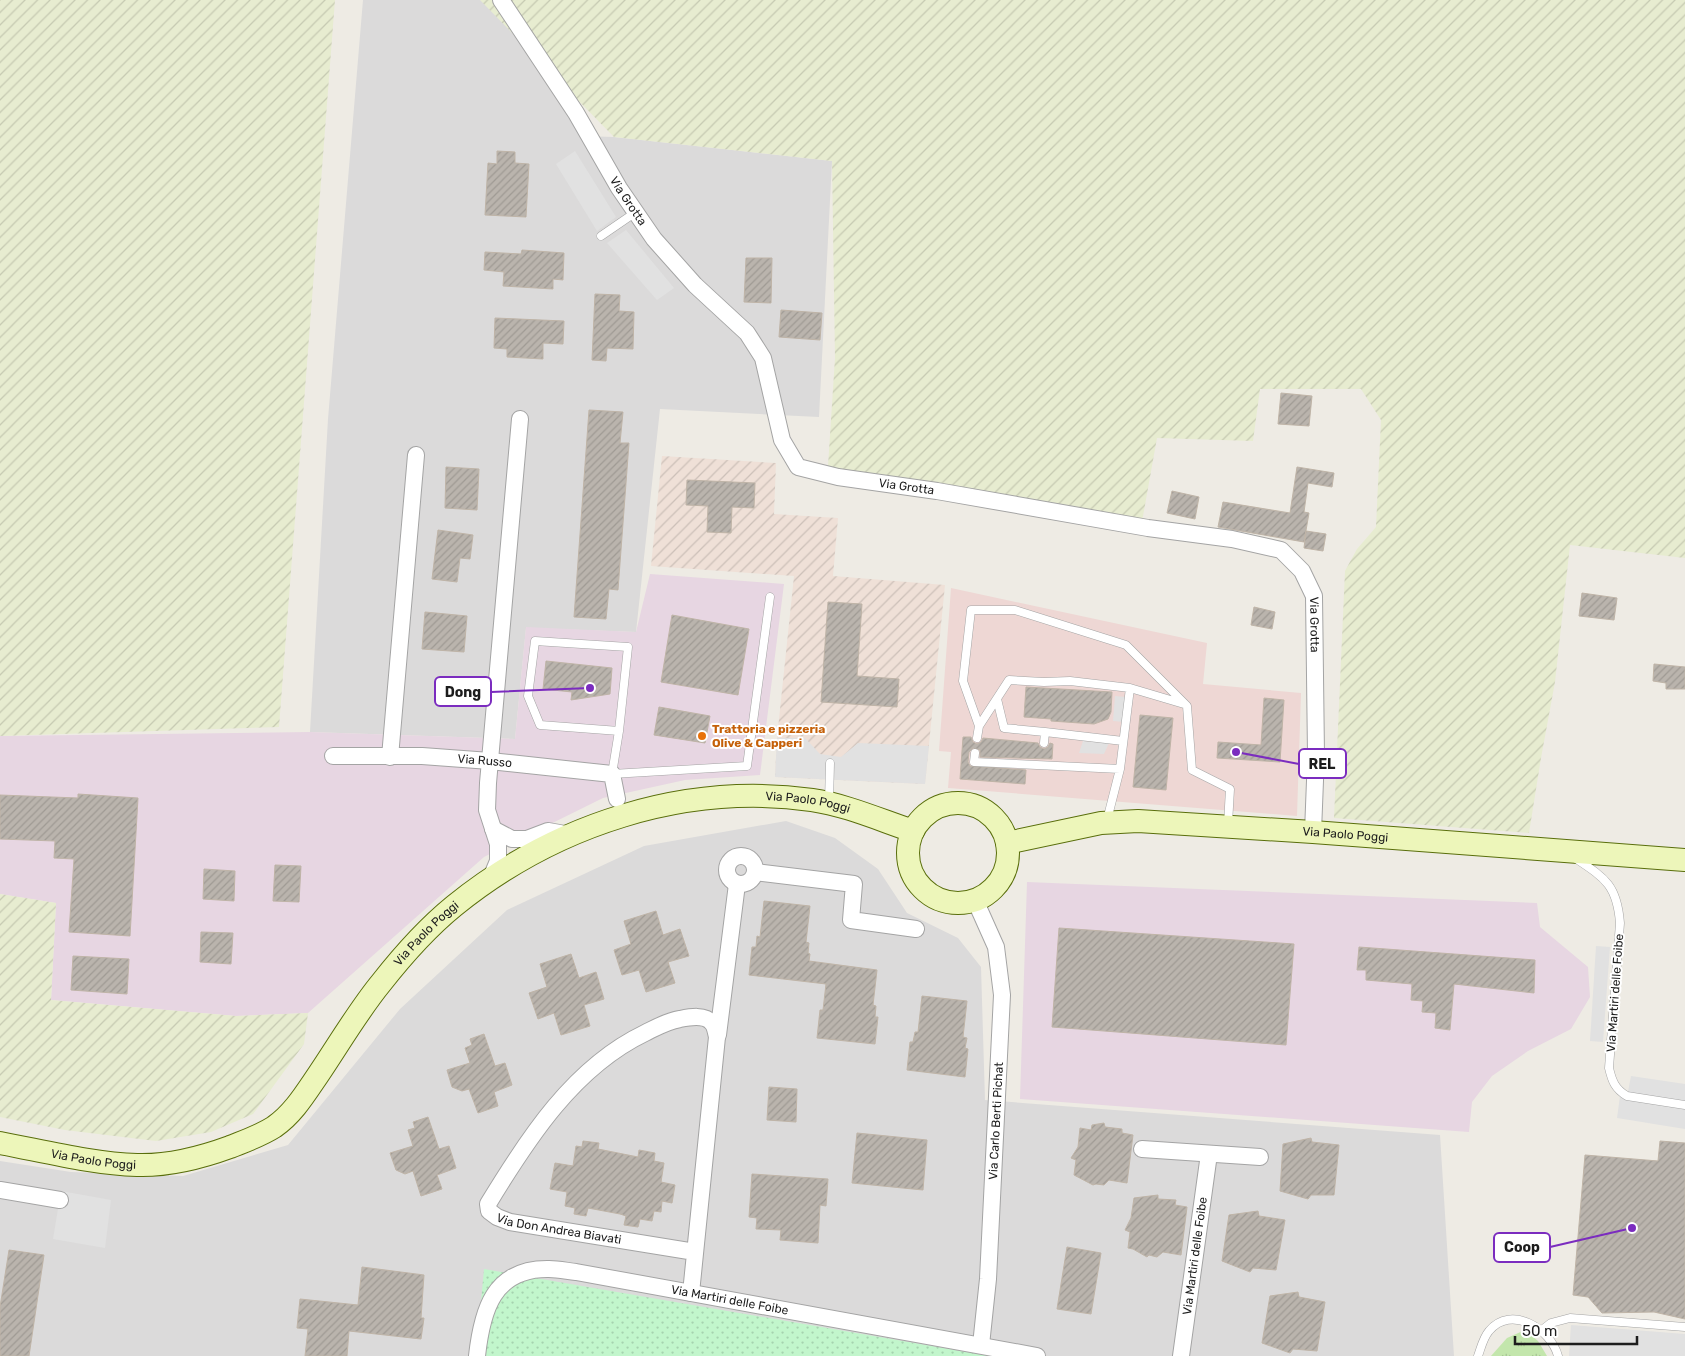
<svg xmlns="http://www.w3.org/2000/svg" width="1685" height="1356" viewBox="0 0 1685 1356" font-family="Rubik,sans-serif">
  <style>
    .residential { fill: #dbdada }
    .commercial { fill: #eed7d4 }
    .industrial { fill: #e7d6e2 }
    .military { fill: url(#military-furrows) }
    .farmland { fill: url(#farmland-furrows) }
    .grass { fill: url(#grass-tufts) }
    .park { fill: url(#park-dots) }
    .parking { fill: #e1e1e1 }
    .building { fill: url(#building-hatch); stroke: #bfb4a7 }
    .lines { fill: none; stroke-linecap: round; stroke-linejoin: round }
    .service-casing { stroke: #a4a4a4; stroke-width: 9 }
    .minor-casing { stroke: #a4a4a4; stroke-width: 18 }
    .secondary-casing { stroke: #596e0b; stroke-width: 24 }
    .service { stroke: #fff; stroke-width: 8 }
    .minor { stroke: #fff; stroke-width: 16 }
    .secondary { stroke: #edf6ba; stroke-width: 22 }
    .food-dot { fill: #e8710a; stroke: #fff; stroke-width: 2 }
    .labels { text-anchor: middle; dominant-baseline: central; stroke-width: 4; stroke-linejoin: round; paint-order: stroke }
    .street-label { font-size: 12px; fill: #1d1d1d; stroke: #fff }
    .food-label { font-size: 12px; font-weight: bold; fill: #c56008; stroke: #fff; text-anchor: start }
    .leader { fill: none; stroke: #7b2cbf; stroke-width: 2 }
    .callout-dot { fill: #7b2cbf; stroke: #fff; stroke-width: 2 }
    .callout { fill: #fff; stroke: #7b2cbf; stroke-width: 2 }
    .callout-label { font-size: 14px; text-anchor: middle; font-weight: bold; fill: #1d1d1d }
  </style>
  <defs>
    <pattern id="military-furrows" width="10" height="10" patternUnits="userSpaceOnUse" patternTransform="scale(1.25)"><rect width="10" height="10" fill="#efe0d7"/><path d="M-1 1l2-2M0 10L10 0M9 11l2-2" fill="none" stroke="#ccc0b8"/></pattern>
    <pattern id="farmland-furrows" width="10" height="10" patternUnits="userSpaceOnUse" patternTransform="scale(1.25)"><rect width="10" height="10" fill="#e7ecd0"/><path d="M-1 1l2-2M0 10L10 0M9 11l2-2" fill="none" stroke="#c6cab2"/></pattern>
    <pattern id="grass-tufts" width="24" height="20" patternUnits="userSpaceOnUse" patternTransform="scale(1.25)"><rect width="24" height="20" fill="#c3e6ac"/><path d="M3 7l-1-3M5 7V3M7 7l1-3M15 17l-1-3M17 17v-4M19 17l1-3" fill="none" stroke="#a7c594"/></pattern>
    <pattern id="park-dots" width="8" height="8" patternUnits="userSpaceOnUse" patternTransform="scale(1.25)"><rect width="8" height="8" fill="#c2f6cc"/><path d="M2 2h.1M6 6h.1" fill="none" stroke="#a6d2af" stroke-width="1.8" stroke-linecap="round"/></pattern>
    <pattern id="building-hatch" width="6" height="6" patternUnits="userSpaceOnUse" patternTransform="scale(1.25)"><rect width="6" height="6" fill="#bab4ad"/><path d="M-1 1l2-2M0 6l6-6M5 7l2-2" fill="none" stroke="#9f9a94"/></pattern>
  </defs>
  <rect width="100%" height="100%" fill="#eeebe4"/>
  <path class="residential" d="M363 0H482L515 27 582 136 614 137 832 161 819 417 660 409 636 632 526 628 515 739 310 732 328 419Z
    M786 821 835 838 878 869 907 913 958 938 981 967 985 1100 1440 1135 1454 1356H0V1161L71 1172 183 1176 288 1145 400 1009 507 910 644 846Z"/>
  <path class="commercial" d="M951 588 1207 643 1203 684 1301 693 1297 816 948 788 951 752 939 751Z"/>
  <path class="industrial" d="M650 574 784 584 760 775 685 780 603 798 484 857 308 1013 236 1016 51 1000 56 903 0 894V736L310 732 515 739 526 627 636 632Z
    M1027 882 1537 903 1540 927 1588 967 1590 997 1571 1029 1528 1051 1492 1076 1472 1102 1469 1132 1020 1099Z"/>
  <path class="military" d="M662 456 776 463 774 514 838 518 833 576 945 585 925 784 775 777 777 738 794 576 651 566Z"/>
  <path class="farmland" d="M0 0H335L279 727 0 736Z
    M480 0H1685V558L1570 545 1555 682 1541 758 1529 833 1334 818 1345 571 1357 549 1376 527 1381 420 1361 389H1260L1253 441 1157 438 1140 533 828 466 835 358 832 161 614 137Z
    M0 894 56 903 51 1000 236 1016 308 1013 304 1044 253 1114 211 1132 156 1141 65 1130 0 1117Z"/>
  <path class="grass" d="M1525 1330 1538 1341 1547 1356H1491L1507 1338Z"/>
  <path class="park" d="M484 1269 990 1356H476Z"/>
  <path class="parking" d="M575 151 616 217 597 231 556 164Z
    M626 230 674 288 657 300 607 243Z
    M1115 696 1126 697 1124 722 1113 721Z
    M777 738H805L820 754 841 757 858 743 929 746 925 784 775 777Z
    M1083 741 1109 743 1104 754 1079 753Z
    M1596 946 1610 947 1603 1042 1590 1041Z
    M1631 1076 1685 1084V1129L1617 1118 1620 1096 1627 1097Z
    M61 1191 111 1200 105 1248 53 1239Z
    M1571 1325 1685 1334V1356H1569Z"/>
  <path class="building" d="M497 151 515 152V163L529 164 526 217 485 215 488 163 497 164Z
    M522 250 564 253 563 280 553 279V289L503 286 504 272 484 270 485 252 521 254Z
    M746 258H772L771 303 744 302Z
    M595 294 620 295 619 311 634 312 633 349 607 348 606 361 592 360Z
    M781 310 822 313 820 340 779 337Z
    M495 318 564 321 563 344 543 343V359L507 357V349L494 348Z
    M1281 393 1312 396 1309 426 1278 424Z
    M589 410 623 412 620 443H629L618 590 609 589 606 619 574 617Z
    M446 467 479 469 477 510 445 508Z
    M1297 467 1334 473 1332 487 1308 483 1304 512 1309 513 1304 542 1218 527 1223 502 1290 513Z
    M687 480 755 483 754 508 732 507 731 533 707 532 708 506 686 505Z
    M1172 491 1199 497 1195 519 1167 513Z
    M438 530 473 535 470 559 460 558 457 582 432 579Z
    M1306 531 1326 534 1323 551 1304 548Z
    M1582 593 1617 598 1614 620 1579 616Z
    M828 602 862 604 857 676 899 679 897 707 821 702Z
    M1254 607 1275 612 1272 629 1251 625Z
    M425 612 467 616 464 652 422 649Z
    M672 615 749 629 738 695 661 682Z
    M546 661 612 668 610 694 571 700 572 692 543 689Z
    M1654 664 1685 667V689H1666V683L1653 681Z
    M1026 687 1112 692 1111 712 1108 719 1094 724 1051 721V719L1024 717Z
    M1264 698 1284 700 1280 762 1217 758 1218 742 1261 745Z
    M659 707 710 716 705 743 654 735Z
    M1140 715 1173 718 1166 790 1133 787Z
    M963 737H971L973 742 977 744 981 742 983 738 1038 743 1040 747 1044 749 1048 747 1050 743 1053 744 1052 759 980 757V750L973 748 969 752 968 762 970 766 1026 770 1025 784 960 779Z
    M78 794 138 798 130 936 69 932 74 859 54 858 55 841 0 839V795L78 798Z
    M275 865 301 866 299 902 273 901Z
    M204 869 235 871 234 901 203 899Z
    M764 901 810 906 806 942 809 943 808 953 810 954 809 961 877 970 873 1005 876 1006 875 1017H878L875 1044 817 1038 820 1010H823L826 984 749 975 752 947H756L757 936 760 937Z
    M656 911 663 935 680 929 689 956 668 962 675 983 646 992 639 970 622 975 614 950 631 944 624 921Z
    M1059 928 1294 944 1286 1045 1052 1027Z
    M201 932 233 933 231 964 200 962Z
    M1359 947 1535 960 1534 993 1454 984 1450 1030 1435 1028 1436 1013 1422 1012 1423 1001 1411 1000 1412 984 1366 980V970H1357Z
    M571 954 579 978 596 972 604 999 584 1005 590 1026 561 1035 554 1013 538 1019 529 993 547 987 540 964Z
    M73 956 129 959 127 994 71 990Z
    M922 996 967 1001 963 1037 967 1038 965 1048 968 1049 965 1077 907 1070 910 1042H913L915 1032H918Z
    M484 1034 495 1066 505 1063 512 1085 494 1092 498 1106 478 1113 469 1089 462 1091 452 1087 447 1070 470 1063 465 1048 472 1045 470 1039Z
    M769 1087 797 1089 796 1122 767 1120Z
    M428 1117 439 1149 449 1146 456 1168 437 1175 442 1189 421 1196 413 1171 405 1174 396 1170 390 1153 413 1146 408 1130 415 1128 413 1122Z
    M1104 1123 1105 1127 1122 1129V1133L1133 1135 1127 1183 1109 1180 1104 1185 1096 1184 1093 1185 1074 1175 1076 1160 1071 1158 1078 1147 1080 1128 1091 1130 1092 1125Z
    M857 1133 927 1140 923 1190 852 1183Z
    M1311 1138 1312 1142 1339 1145 1334 1195H1311L1308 1199 1280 1191 1283 1144Z
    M583 1141 599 1143 598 1149 638 1157 639 1150 655 1153 654 1161 664 1163 661 1182 675 1185 672 1203 662 1201 661 1212 654 1211 652 1221 640 1219 638 1227 624 1225 626 1216 620 1214 588 1208 586 1216 574 1214 575 1208 565 1206 567 1192 550 1189 555 1163 573 1166 576 1146 582 1147Z
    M1660 1141 1685 1143V1319L1654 1312 1602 1313 1588 1297 1573 1295 1585 1155 1658 1161Z
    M752 1174 828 1179 826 1206 820 1205 818 1243 780 1240 781 1230 756 1229 757 1218 749 1217Z
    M1158 1195V1199L1176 1200 1175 1205 1187 1207 1181 1255 1163 1252 1157 1257 1149 1255 1147 1257 1133 1249 1128 1248 1130 1232 1125 1230 1131 1218 1134 1198Z
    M1258 1211 1259 1216 1285 1220 1276 1270 1253 1268 1250 1272 1222 1261 1229 1215Z
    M1067 1247 1101 1253 1091 1314 1057 1309Z
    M9 1250 44 1255 29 1356H0V1307Z
    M362 1267 424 1275 421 1318H424L421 1339 349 1331 347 1356H305L308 1329 297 1328 300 1299 358 1305Z
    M1298 1292 1299 1297 1325 1302 1317 1351 1293 1349 1290 1353 1262 1343 1270 1296Z"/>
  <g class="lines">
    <defs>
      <path id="service" d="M601 236 636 212
        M997 699 1004 728 1045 732 1044 743
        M979 726 1009 680 1044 682 1070 681 1130 688
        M619 731 540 725 528 696 535 641 628 647 619 731 612 774 747 766 770 597
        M1045 732 1123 741
        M977 738 979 726 963 681 971 610H1015L1126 645 1187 706 1192 770 1230 789 1228 824
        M975 753 974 762 1120 769 1107 820
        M1120 769 1130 688 1184 704
        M829 802 830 763
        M1575 858C1605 878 1617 885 1620 923L1609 1068C1612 1081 1615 1089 1627 1096L1685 1105
        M1542 1330 1551 1323 1570 1318 1685 1327
        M1478 1356C1481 1348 1483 1338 1489 1331 1511 1304 1551 1329 1558 1356"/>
      <g id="minor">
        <path id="s1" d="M501 0 576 113 619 188 654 239 695 285 747 333 763 358 782 440 798 467 838 477 937 491 1148 528 1232 539 1281 550 1302 571 1314 596 1316 755 1313 832"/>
        <path id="s2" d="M333 756H422L490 761 612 774 617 799"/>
        <path d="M390 757 416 455"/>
        <path d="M493 829 512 839H527L548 831 571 835"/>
        <circle cx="741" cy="870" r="14"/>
        <path d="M755 872 854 884 851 920 916 929"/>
        <path d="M490 880 498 861V844L487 810 488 783 520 419"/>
        <path d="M975 900 996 947 1002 995 988 1279 981 1345"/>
        <path d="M718 1035 737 884"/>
        <path d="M1142 1149 1260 1157"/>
        <path d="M0 1190 60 1200"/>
        <path id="s3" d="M691 1293 717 1037C716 1033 715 1026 712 1023 705 1014 690 1017 680 1019 667 1021 657 1027 645 1033 574 1067 528 1138 488 1204L489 1211 497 1217 510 1222 695 1252"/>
        <path id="s4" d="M477 1356C482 1311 493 1268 549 1269 558 1269 567 1271 576 1272L1037 1356"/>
        <path id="s5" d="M1181 1356 1209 1154"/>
      </g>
      <g id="secondary">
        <circle cx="958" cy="853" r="50"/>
        <path id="s6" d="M1007 843 1101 823 1138 821 1313 832 1685 860"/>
        <path id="s7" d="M0 1143C43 1151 94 1164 137 1165 169 1166 200 1158 230 1147 245 1141 260 1136 274 1127 293 1114 305 1094 318 1075 339 1044 358 1011 381 983 403 955 427 928 454 906 554 825 684 782 812 800 846 805 880 820 913 831"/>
      </g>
    </defs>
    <use href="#service" class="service-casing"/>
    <use href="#minor" class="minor-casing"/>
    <use href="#secondary" class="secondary-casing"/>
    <use href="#service" class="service"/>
    <use href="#minor" class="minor"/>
    <use href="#secondary" class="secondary"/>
  </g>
  <circle class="food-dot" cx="702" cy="736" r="5"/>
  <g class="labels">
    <g class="street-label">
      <text stroke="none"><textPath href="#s1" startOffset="238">Via Grotta</textPath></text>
      <text stroke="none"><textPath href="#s1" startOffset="672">Via Grotta</textPath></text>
      <text stroke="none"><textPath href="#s1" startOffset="1138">Via Grotta</textPath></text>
      <text stroke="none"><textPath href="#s2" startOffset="152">Via Russo</textPath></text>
      <text stroke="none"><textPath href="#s7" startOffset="949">Via Paolo Poggi</textPath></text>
      <text stroke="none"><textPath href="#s6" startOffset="341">Via Paolo Poggi</textPath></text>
      <text stroke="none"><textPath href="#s7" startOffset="530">Via Paolo Poggi</textPath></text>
      <text transform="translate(1615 993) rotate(-86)">Via Martiri delle Foibe</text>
      <text transform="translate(996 1121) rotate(-87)">Via Carlo Berti Pichat</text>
      <text stroke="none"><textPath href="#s7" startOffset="95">Via Paolo Poggi</textPath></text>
      <text stroke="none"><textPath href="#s3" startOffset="660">Via Don Andrea Biavati</textPath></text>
      <text stroke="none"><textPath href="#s5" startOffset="101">Via Martiri delle Foibe</textPath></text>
      <text stroke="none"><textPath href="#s4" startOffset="311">Via Martiri delle Foibe</textPath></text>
    </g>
    <g class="food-label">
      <text x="712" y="729">Trattoria e pizzeria<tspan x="712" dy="14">Olive &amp; Capperi</tspan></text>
    </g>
  </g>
  <path class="leader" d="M590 688L491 692M1236 752L1299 764M1632 1228L1550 1247"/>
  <g class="callout-dot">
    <circle cx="590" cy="688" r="5"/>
    <circle cx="1236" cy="752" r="5"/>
    <circle cx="1632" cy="1228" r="5"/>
  </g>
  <g class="callout">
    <rect x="435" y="677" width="56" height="29" rx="5"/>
    <rect x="1299" y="749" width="47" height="29" rx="5"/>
    <rect x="1494" y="1233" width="56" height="29" rx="5"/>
  </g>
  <g class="callout-label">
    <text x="463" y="697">Dong</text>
    <text x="1322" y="769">REL</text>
    <text x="1522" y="1252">Coop</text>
  </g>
  <path d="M1515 1336v8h122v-8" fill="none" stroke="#1d1d1d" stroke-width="2.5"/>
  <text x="1522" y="1336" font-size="15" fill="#1d1d1d" stroke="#ffffff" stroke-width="4" paint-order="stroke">50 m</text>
</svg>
